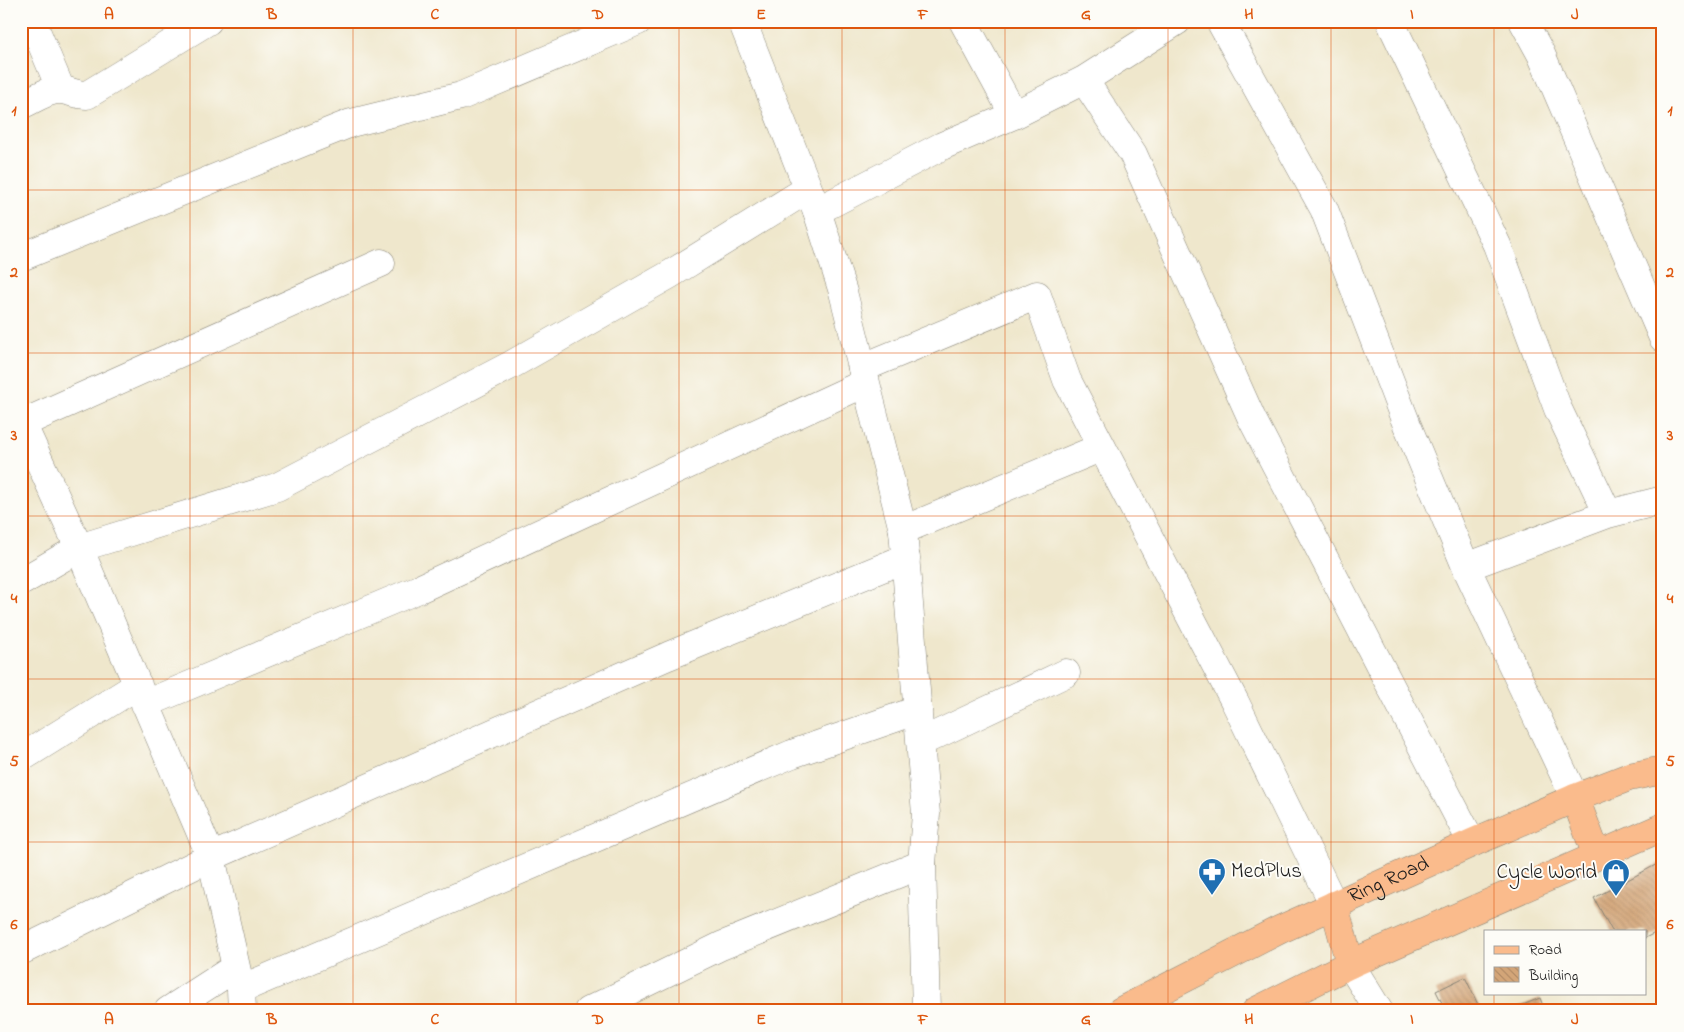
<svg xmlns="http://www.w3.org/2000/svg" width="1684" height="1032" viewBox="0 0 1684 1032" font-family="'Indie Flower',sans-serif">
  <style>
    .building { fill: url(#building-back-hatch) }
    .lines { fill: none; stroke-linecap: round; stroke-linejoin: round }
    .minor-casing { stroke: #868274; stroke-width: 29 }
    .tertiary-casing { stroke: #868274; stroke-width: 29 }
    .primary-casing { stroke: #868274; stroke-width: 29 }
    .minor { stroke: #fff; stroke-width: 28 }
    .tertiary { stroke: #fff; stroke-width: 28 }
    .primary { stroke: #fabb8c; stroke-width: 28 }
    .grid { fill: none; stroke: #de560d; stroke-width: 1; stroke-opacity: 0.55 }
    .labels { text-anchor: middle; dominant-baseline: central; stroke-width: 4; stroke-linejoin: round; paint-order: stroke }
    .poi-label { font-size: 21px; fill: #1c1c1c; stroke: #fdfcf7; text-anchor: start }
    .street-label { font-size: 21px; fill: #1c1c1c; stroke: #fdfcf7 }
    .neatline { fill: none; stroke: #de560d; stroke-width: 2 }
    .grid-label { font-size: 16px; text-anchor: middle; font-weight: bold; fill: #de560d }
  </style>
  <defs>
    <pattern id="building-back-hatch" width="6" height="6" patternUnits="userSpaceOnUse" patternTransform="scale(1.25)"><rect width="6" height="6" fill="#d3a578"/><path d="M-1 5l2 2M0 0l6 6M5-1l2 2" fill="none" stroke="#b58d67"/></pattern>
  </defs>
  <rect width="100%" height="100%" fill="#fdfcf7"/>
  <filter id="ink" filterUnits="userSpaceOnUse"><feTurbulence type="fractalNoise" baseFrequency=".02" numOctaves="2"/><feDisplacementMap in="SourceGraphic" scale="10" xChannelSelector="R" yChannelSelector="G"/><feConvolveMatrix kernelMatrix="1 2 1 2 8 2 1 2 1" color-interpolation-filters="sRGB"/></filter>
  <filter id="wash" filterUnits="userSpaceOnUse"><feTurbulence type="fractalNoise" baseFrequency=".0096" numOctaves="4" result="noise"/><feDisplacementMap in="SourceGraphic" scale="20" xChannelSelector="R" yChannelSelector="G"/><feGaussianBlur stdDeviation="1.12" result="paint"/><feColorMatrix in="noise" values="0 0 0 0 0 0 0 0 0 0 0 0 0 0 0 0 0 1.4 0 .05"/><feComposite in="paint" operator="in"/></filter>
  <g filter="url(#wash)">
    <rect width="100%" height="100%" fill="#efe7cc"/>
    <g id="blocks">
      <path class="building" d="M1663 861V929L1645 938V931H1612L1594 898Z
        M1465 977 1481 1011H1446L1436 991Z
        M1540 998 1545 1011H1508Z"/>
    </g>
  </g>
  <g filter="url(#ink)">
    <use href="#blocks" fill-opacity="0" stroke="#868274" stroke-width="1"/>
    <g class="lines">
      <defs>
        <path id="minor" d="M32 21 61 90
          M963 21 1014 115
          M1220 21 1324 209 1407 425 1466 567 1575 798
          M1390 21 1497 245 1558 409 1608 514 1466 567
          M1523 21 1541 54 1663 338
          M1084 80 1133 154 1252 419 1472 843
          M21 105C33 100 50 88 63 90 72 92 77 95 87 95L208 21
          M817 211 942 146 1014 115 1084 80 1177 21
          M21 257 316 137 351 123 461 96 638 21
          M862 368 1037 295 1067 380 1235 702 1334 905
          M21 421 79 548 211 857 241 989 242 1011
          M21 424 381 263
          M1608 514 1663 500
          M903 530 1102 447
          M21 582 79 548 277 487 511 365 669 275 808 189
          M145 704 419 589 865 383
          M921 742 1066 673
          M21 758 138 685
          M21 951 211 857 668 656 906 558
          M1350 964 1379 1011
          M241 989 792 754 918 710
          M168 1011 236 967
          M588 1011 721 946 922 864"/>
        <path id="tertiary" d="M742 21 817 211 843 292 903 530 926 814 922 864 926 1011"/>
        <g id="primary">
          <path d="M1575 798 1597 856"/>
          <path d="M1334 905 1350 964"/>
          <path id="s1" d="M1121 1011 1279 930 1472 843 1575 798 1629 777 1663 770"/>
          <path d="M1256 1011 1350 964 1663 827"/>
        </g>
      </defs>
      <use href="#minor" class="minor-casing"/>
      <use href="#tertiary" class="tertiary-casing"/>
      <use href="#primary" class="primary-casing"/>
      <use href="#minor" class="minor"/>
      <use href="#tertiary" class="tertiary"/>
      <use href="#primary" class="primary"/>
    </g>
  </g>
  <path class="grid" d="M190 21V1011M353 21V1011M516 21V1011M679 21V1011M842 21V1011M1005 21V1011M1168 21V1011M1331 21V1011M1494 21V931M21 190H1663M21 353H1663M21 516H1663M21 679H1663M21 842H1663M1494 993V1011"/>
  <defs>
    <symbol id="pharmacy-pin" viewBox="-11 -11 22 30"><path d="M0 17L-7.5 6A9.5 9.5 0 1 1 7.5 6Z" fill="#1f6fb2" stroke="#fdfcf7"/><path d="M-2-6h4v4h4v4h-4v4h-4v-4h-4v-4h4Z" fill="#fff"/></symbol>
    <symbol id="shop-pin" viewBox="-11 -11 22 30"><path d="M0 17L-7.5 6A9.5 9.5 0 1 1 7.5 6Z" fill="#1f6fb2" stroke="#fdfcf7"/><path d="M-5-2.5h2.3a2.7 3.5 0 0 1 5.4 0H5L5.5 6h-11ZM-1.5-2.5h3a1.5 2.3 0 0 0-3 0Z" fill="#fff"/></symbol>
  </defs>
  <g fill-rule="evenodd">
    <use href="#pharmacy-pin" x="1196" y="856" width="32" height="43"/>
    <use href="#shop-pin" x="1600" y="857" width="32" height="43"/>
  </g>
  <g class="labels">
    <g class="poi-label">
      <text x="1231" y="872">MedPlus</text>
      <text x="1597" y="873" text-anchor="end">Cycle World</text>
    </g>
    <g class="street-label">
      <text stroke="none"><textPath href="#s1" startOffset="298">Ring Road</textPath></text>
    </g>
  </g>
  <rect width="1684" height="1032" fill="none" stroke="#fdfcf7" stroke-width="55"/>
  <rect x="1484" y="930" width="162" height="65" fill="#fdfcf7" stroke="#a3a29f"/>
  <rect x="1494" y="946" width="25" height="8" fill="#fabb8c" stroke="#a3a29f"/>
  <text x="1529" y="954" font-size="15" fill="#1c1c1c">Road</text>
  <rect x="1494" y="967" width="25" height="15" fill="url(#building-back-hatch)" stroke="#a3a29f"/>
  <text x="1529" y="980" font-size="15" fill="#1c1c1c">Building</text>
  <rect x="28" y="28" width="1628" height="976" class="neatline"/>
  <g class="grid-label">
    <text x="109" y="19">A</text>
    <text x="272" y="19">B</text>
    <text x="435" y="19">C</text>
    <text x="598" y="19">D</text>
    <text x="761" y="19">E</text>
    <text x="923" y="19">F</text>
    <text x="1086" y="19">G</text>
    <text x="1249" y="19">H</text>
    <text x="1412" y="19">I</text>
    <text x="1575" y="19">J</text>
    <text x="14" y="115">1</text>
    <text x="1670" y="115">1</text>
    <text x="14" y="277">2</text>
    <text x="1670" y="277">2</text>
    <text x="14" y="440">3</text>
    <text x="1670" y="440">3</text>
    <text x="14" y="603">4</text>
    <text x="1670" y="603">4</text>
    <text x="14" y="766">5</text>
    <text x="1670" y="766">5</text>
    <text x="14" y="929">6</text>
    <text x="1670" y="929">6</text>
    <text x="109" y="1024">A</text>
    <text x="272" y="1024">B</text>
    <text x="435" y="1024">C</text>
    <text x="598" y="1024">D</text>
    <text x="761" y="1024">E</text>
    <text x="923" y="1024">F</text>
    <text x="1086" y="1024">G</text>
    <text x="1249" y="1024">H</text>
    <text x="1412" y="1024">I</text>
    <text x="1575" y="1024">J</text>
  </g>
</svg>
